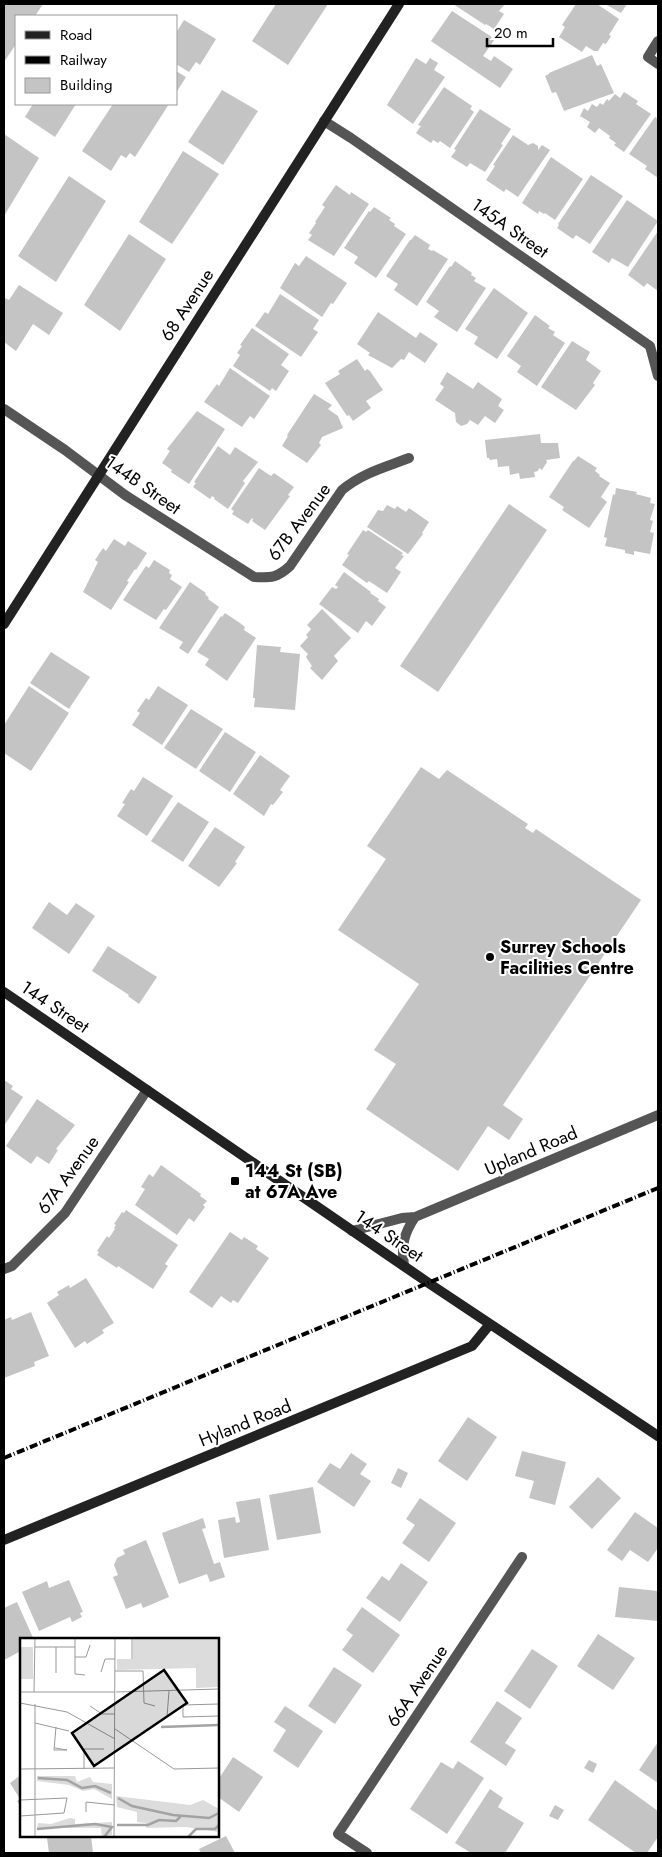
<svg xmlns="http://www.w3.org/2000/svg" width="662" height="1857" viewBox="0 0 662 1857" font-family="Jost,sans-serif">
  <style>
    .building { fill: #c4c4c4 }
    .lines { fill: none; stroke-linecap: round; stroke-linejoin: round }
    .street { stroke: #555; stroke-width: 10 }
    .secondary { stroke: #222; stroke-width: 10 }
    .rail { stroke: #000; stroke-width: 4; stroke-dasharray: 8 2.5 1 2.5; stroke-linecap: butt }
    .poi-dot { fill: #000; stroke: #fff; stroke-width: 2 }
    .labels { text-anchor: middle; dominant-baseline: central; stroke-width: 4; stroke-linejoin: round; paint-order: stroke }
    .street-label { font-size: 18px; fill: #000; stroke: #fff }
    .poi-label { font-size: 18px; font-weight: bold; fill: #000; stroke: #fff; text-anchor: start }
    .inset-river { fill: none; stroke: #a3a3a3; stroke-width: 2.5 }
    .inset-road { fill: none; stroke: #999; stroke-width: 1 }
    .view { fill: #000; fill-opacity: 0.15; stroke: #000; stroke-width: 2.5 }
    .inset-edge { fill: none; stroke: #000; stroke-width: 2.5 }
  </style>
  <rect width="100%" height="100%" fill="#fff"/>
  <path class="building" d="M4 4H43L35 16H16V44L4 62Z
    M276 4H328L288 65 252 41Z
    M453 4H505L499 11 504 14 494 29 486 24 485 25Z
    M576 4 580 5 581 4H597L619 19 609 35 611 36 606 44 603 43 598 51H594L586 46 582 52 559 37 565 27 562 25Z
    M605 4H627L621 13Z
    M452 11 495 39 483 56 491 61 494 56 513 69 500 88 431 41Z
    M184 20 216 39 200 65 196 62 189 72 176 64V33Z
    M592 55 597 66 601 64 614 93 564 111 556 92 552 93 545 76 549 74V73Z
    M416 58 426 64 430 58 438 63 434 70 445 77 413 124 387 105Z
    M176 71 186 77 176 93Z
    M444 87 472 106 470 109 474 112 450 148 440 141 438 143 433 140 431 143 416 133 421 126 418 125Z
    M222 90 258 111 223 165 188 142Z
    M624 92 638 101 636 104 651 114 624 152 614 145 616 143 609 138 610 136 599 128 595 133 587 127 590 122 580 116 584 108 588 111 592 104 597 107 600 103 603 105 607 99 609 101 615 94 620 98Z
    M33 104H76L55 137 25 117Z
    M113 104H169L135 157 130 153 126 158 121 155 111 171 82 151Z
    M480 109 511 129 501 144 503 145 485 172 470 163 467 167 451 157 456 150 454 149Z
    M655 117 658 119V178L645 169 647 166 629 154Z
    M4 134 39 158 4 216Z
    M513 135 528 145 533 143 538 146V150L542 145 550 150 518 197 506 189 504 192 486 180 495 166 493 165Z
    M183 151 219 174 172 244 139 222Z
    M551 157 583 179 555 220 545 213 544 214 539 211 538 214 522 203Z
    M591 175 623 196 590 244 576 235 573 239 557 228 559 225 558 224Z
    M69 176 106 201 56 282 18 256Z
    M336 185 350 195 351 192 369 204 334 256 308 240 312 235 309 233 316 223 315 222 325 207 322 205Z
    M627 200 658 221 628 267 612 258 609 263 592 252Z
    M374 207 391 218 389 220 395 224 394 226 406 234 376 278 354 263 358 257 344 248 369 211 370 212Z
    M658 231V291L647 283 644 287 628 275Z
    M129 234 166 259 120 331 84 305Z
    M415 235 430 245 428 249 432 251 433 250 448 259 417 306 394 290 398 284 386 276 410 240H411Z
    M306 256 347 283 333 304 331 303 322 317 280 288 295 263 299 266Z
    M455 261 472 273 471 275 476 278 474 281 486 288 457 332 434 317 439 311 426 302 450 266 451 267Z
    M19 285 63 313 49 335 33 324 16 351 4 342V300L5 298 9 300Z
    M494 288 528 313 497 359 474 344 478 337 465 329Z
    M280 294 319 320 313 329 318 332 301 357 255 326 265 312 268 314Z
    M378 312 416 338 420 332 438 344 425 363 409 352 404 360 401 359 392 368 368 355 370 353 357 344Z
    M535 315 550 326 548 328 555 332 553 335 565 343 537 386 517 372 521 366 507 356Z
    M252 328 289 354 281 365 289 371 276 391 272 388 270 391 233 366 240 355 237 353 242 346 240 345Z
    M572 341 590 352 586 360 601 371 593 383 595 385 576 410 541 387Z
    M357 359 365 371 367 369 370 371 383 390 366 401 371 408 353 421 349 415 347 416 325 383 340 374 338 371Z
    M230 368 270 396 254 419 250 416 242 427 204 402 217 384 219 386Z
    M447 372 473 389 478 382 502 399 498 406 504 410 495 423 485 416 478 425 470 420 467 424 461 426 456 422 455 413 435 400 444 387 440 384Z
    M314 394 332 405 328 409 338 416 343 428 322 437 319 443 321 445 307 463 282 446 288 436 287 435Z
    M197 411 225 429 189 484 171 472 172 470 162 463 170 451 167 449Z
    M540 434 541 443H558L560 458 546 460 547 462 542 470 539 468 538 471 534 472 535 477 520 479 519 473 510 475 509 466 498 467 497 459 490 460 489 458H487L485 440Z
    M218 446 230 455 235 447 258 462 243 481 245 483 228 509 214 499 215 498 212 496 210 499 193 487 196 483 194 482Z
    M578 456 597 468 595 471 600 475 599 476 610 483 601 497 607 502 589 528 562 510 564 507 549 497 573 461H574Z
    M259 468 271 476 274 473 294 487 288 495 290 496 265 530 252 521 253 520 252 518 248 524 232 514 234 511 231 509Z
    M616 488 637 492 636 494 651 498 650 503 655 504 650 520 653 521 650 532 654 533 650 554 634 551V555L625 553V550L605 546 607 538 604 537 613 494 615 495Z
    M509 504 547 530 438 692 400 666Z
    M387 505 395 509 397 506 406 512 409 508 429 522 422 533 423 534 408 554 367 527 378 510 383 511Z
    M363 530 366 532 368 530 403 553 401 555 404 556 395 568 401 572 387 593 369 581 367 583 342 565 349 555 347 554Z
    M114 539 125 546 128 541 147 553 136 570 135 569 127 581 129 582 111 610 83 592 98 562 95 560 103 548 106 551Z
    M154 560 170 570 169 573 172 575 170 579 182 587 166 610 164 609 156 620 123 600 146 566 149 568Z
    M344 572 371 592 370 593 379 599 378 601 386 607 372 626 366 621 358 633 319 604 332 587 336 589 338 587 335 585Z
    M190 582 206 593 205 594 209 598 208 599 219 607 188 654 179 648 183 642 159 628Z
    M322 609 351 638 334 656 338 661 322 680 310 668 312 666 306 657 308 654 300 646 308 637 306 635 311 629 307 625Z
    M225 613 240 623 245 627 244 630 256 638 227 681 205 665 209 659 197 652 221 616 222 617Z
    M257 645 281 647 280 652 300 654 295 710 254 707 255 698H253Z
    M51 652 90 677 69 709 30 683Z
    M29 686 69 713 31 771 4 753V725Z
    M158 686 188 705 162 745 132 725 140 713 137 711 146 698 149 700Z
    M191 709 223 729 196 769 164 748Z
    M225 732 256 752 230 792 199 771Z
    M260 755 290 776 280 790 283 792 273 805 271 804 264 816 233 794Z
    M421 767 439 779 447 770 528 824 525 828 533 833 536 829 641 900 503 1105 523 1119 509 1140 488 1126 458 1171 366 1109 396 1064 374 1050 419 984 338 930 386 859 367 846Z
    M143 777 173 796 147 836 117 816 125 804 122 803 131 789 134 791Z
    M178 802 209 822 183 862 151 841Z
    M215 827 245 847 235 862 237 863 219 887 188 866Z
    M49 902 67 915 76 903 95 916 69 954 32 928Z
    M108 946 157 977 139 1004 128 996 129 995 92 971Z
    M4 1080 13 1086 11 1089 23 1097 4 1126Z
    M37 1099 75 1125 56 1149 58 1150 49 1164 37 1156 31 1164 6 1146Z
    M161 1165 201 1194 200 1196 207 1201 203 1205 205 1207 194 1222 189 1218 177 1235 135 1205 145 1189 141 1187 149 1174 153 1177Z
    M126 1210 178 1245 165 1264 168 1266 153 1289 118 1266 117 1268 97 1255 99 1252 97 1251 107 1236 109 1238 115 1229 114 1228 116 1225 114 1224 122 1212 124 1213Z
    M230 1232 242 1240 244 1237 258 1246 256 1249 269 1258 238 1303 233 1300 231 1303 221 1296 212 1308 189 1292Z
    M86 1278 114 1323 102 1330 104 1333 87 1344 85 1341 75 1348 47 1303 59 1295 57 1292 69 1285 70 1288Z
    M31 1312 49 1356 34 1362 35 1366 4 1378V1320L11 1317 12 1320Z
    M468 1417 497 1437 467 1481 438 1461Z
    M522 1451 566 1462 555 1505 529 1498 534 1481 515 1476Z
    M351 1453 367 1464 360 1474 371 1481 354 1507 317 1482 330 1463 340 1469Z
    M398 1468 408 1473 401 1488 391 1483Z
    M598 1477 621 1498 592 1529 569 1507Z
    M313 1487 321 1533 277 1540 269 1495Z
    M260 1498 269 1550 224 1558 218 1520 235 1517 236 1523 240 1522 236 1502Z
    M420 1498 456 1523 429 1562 402 1543 415 1525 406 1519Z
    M635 1512 658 1528V1548L648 1562 630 1550 622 1561 607 1550Z
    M203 1518 206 1528 202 1529 214 1564 220 1562 225 1577 210 1582 207 1574 179 1584 162 1533Z
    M146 1540 169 1597 143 1608 141 1603 126 1609 113 1577 118 1575 114 1565 117 1558 125 1554 123 1550Z
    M401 1563 428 1582 400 1622 366 1598 382 1576 389 1581Z
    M69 1580 83 1612 80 1613 82 1617 72 1622 70 1617 39 1631 22 1592 47 1581 49 1588Z
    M619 1587 658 1591V1621L615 1617Z
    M17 1602 34 1640H21V1651L4 1660V1608Z
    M362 1607 400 1635 373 1673 342 1650 353 1635 346 1630Z
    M598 1634 635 1658 613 1690 577 1666Z
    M532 1649 558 1666 530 1709 504 1691Z
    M334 1667 362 1685 335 1724 308 1706Z
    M497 1701 522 1718 505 1743 516 1750 506 1766 470 1742Z
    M285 1706 323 1731 298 1768 273 1751 286 1730 274 1722Z
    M658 1742V1783L639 1770Z
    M233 1757 263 1777 239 1812 218 1797V1780Z
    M589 1760 597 1764 593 1773 584 1768Z
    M458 1761 484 1778 447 1834 410 1809 441 1762 453 1769Z
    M21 1775V1807L17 1801 20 1799 10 1783Z
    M615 1780 658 1811V1837L647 1853H636L588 1820Z
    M490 1789 503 1798 498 1807 524 1823 505 1853H471L455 1843Z
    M555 1805 564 1810 558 1820 549 1816Z
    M59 1836H91L93 1853H49L47 1838Z
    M226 1836 235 1853H201L199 1849Z"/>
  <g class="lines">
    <path class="street" d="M658 41 648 57 658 64
      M324 121 351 138 650 346 658 376
      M4 409 65 450 125 495 254 577C271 578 277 578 290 566L342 490C362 473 386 467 409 458
      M352 1231 402 1218 415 1217 658 1115
      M404 1265C401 1246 404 1233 415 1217
      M4 1269 12 1266 65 1213 147 1090
      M367 1853 338 1834 522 1557"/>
    <path class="secondary" d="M4 624 399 4
      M4 992 430 1284 658 1436
      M4 1540 472 1346 490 1324"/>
    <path class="rail" d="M4 1458 658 1188"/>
  </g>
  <g class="poi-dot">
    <circle cx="490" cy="957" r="5"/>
    <rect x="230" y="1176" width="10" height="10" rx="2.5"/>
  </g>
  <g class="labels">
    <g class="street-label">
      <text transform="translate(510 228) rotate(35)">145A Street</text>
      <text transform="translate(187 305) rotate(-57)">68 Avenue</text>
      <text transform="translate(143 485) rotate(35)">144B Street</text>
      <text transform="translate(299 522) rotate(-53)">67B Avenue</text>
      <text transform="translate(55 1007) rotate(34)">144 Street</text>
      <text transform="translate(531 1151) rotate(-23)">Upland Road</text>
      <text transform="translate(68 1175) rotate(-54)">67A Avenue</text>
      <text transform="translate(389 1236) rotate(34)">144 Street</text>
      <text transform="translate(245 1423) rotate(-22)">Hyland Road</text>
      <text transform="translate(417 1686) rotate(-56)">66A Avenue</text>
    </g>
    <g class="poi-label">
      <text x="500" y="947">Surrey Schools<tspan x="500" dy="21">Facilities Centre</tspan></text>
      <text x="245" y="1171">144 St (SB)<tspan x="245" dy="21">at 67A Ave</tspan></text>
    </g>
  </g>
  <g transform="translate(20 1638)">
    <rect width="199" height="199" fill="#fff"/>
    <path d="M113 0H199V49L176 50V30L97 32V21H113ZM0 9H13V41H0ZM17 138H55L57 144 70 139 73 144 92 146V161L74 151 63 153 49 147 17 143ZM96 158 170 167 183 162 199 171V194L166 189 126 190V185L117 184V174L97 169ZM50 180 55 181V186L92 184V197L82 199 81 190H17L18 185 31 186Z" fill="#dcdcdc"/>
    <path class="inset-river" d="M141 89 199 87M18 140 47 142 62 150 75 148 91 155M98 160 112 168 153 177 189 180 199 175M97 187H128L139 182 156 183 161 178M17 191 75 186 92 189 84 199M168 199 176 191H195L199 187"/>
    <path class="inset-road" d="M55 0V36L65 37M112 0V21M15 9H55M55 19H66L70 7M95 33H123L124 65 135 68M81 34 85 21H95M36 35V9M0 54H95M14 54 15 0M96 54 199 51M0 65 47 74 95 101M15 66V199M199 66 163 67V79L199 78M70 68 82 76H95M147 79 149 53M15 85 49 93M95 91 154 131 199 130M35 110 47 112H34L36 89M0 131 94 130M64 131V111H84M0 162 47 160 44 175 0 178M66 174V164L95 167M94 199 95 0"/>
    <path class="view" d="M144 32 167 65 74 128 52 95Z"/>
    <rect width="199" height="199" class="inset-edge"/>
  </g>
  <rect width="662" height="1857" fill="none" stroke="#000000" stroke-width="10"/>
  <rect x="15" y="15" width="162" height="90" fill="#ffffff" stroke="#999999"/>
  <rect x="25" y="31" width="25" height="8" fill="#222222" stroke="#999999"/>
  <text x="60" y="40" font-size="15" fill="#000000">Road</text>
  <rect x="25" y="56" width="25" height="8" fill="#000000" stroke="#999999"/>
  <text x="60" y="65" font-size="15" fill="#000000">Railway</text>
  <rect x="25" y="78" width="25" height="15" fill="#c4c4c4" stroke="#999999"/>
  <text x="60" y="90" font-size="15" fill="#000000">Building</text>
  <path d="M487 38v8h66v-8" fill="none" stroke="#000000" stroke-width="2.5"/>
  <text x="494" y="38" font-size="15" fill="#000000" stroke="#ffffff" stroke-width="4" paint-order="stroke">20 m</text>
</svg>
